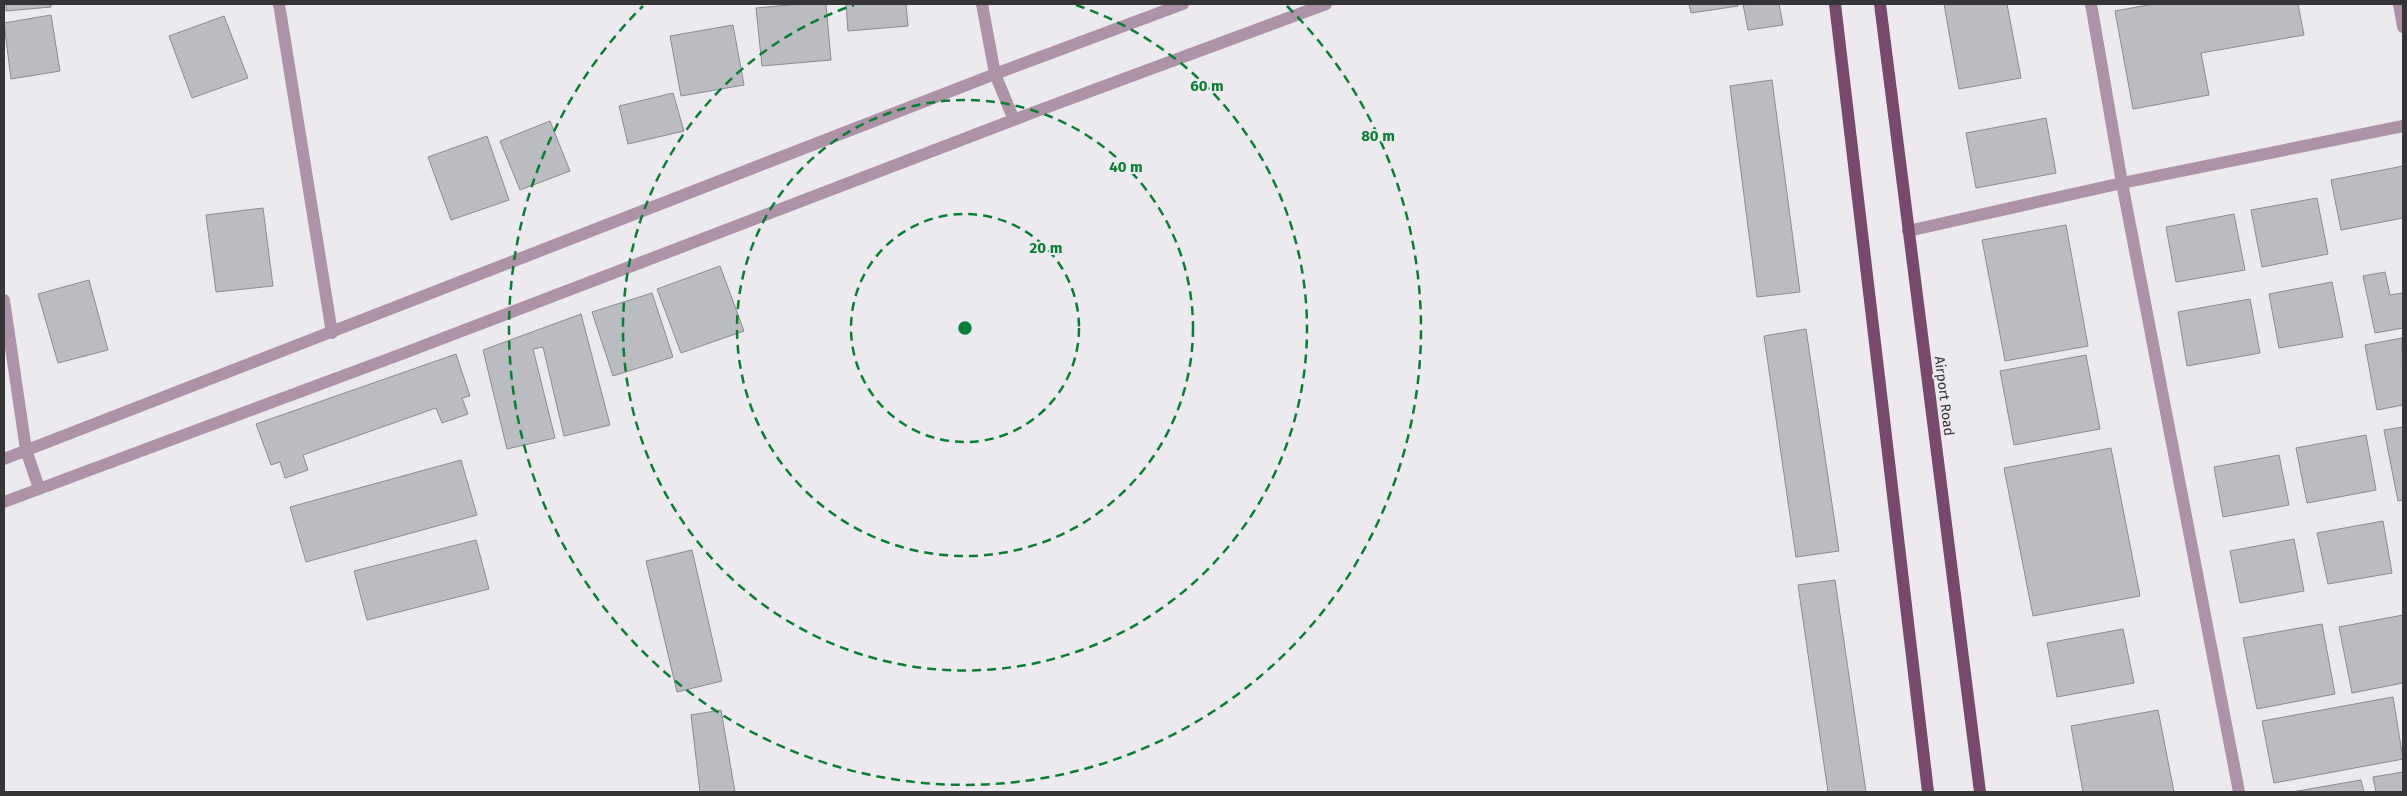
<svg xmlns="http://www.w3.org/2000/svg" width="2407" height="796" viewBox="0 0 2407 796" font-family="'Fira Sans',sans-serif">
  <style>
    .building { fill: #bbbcc1; stroke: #8a8b90 }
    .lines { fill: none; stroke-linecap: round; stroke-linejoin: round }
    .minor { stroke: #ae92a7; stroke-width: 12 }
    .major { stroke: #79496d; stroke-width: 12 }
    .ring { fill: none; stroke: #087e35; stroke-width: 2.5; stroke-dasharray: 9 6 }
    .labels { text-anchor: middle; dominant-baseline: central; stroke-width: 4; stroke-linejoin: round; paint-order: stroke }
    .street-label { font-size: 14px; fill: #353436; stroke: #eceaef }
    .centre { fill: #087e35; stroke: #eceaef; stroke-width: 2.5 }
    .ring-label { font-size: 15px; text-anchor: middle; font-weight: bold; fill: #087e35; stroke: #eceaef; stroke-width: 4; stroke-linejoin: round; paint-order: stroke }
  </style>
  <rect width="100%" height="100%" fill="#eceaef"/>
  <path class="building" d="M6 4H51V7L6 11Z
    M801 4H826L831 60 762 66 756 8Z
    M846 4H906L908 26 848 31Z
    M1689 4H1738V6L1691 13Z
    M1743 4H1779L1783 25 1748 30Z
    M1944 4H2007L2021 78 1959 89Z
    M2153 4H2298L2304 35 2201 53 2209 95 2133 109 2115 11Z
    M51 15 60 71 11 79 4 23Z
    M224 16 248 78 192 98 169 36Z
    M733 25 744 85 681 96 670 36Z
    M1772 80 1800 292 1757 297 1730 86Z
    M673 93 684 131 628 144 619 106Z
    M2046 118 2056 173 1976 188 1966 133Z
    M550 121 570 171 520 190 500 141Z
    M487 136 509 200 451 220 428 157Z
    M2403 166V218L2341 230 2331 180Z
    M2317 198 2328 254 2262 267 2251 210Z
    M263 208 273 286 216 292 206 215Z
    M2234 214 2245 270 2176 282 2166 227Z
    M2066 225 2088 346 2005 361 1982 240Z
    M720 266 744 331 681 353 657 289Z
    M2385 272 2390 295 2403 293V328L2375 333 2363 276Z
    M89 280 108 350 58 363 38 294Z
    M2332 282 2343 337 2279 348 2269 294Z
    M652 293 673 357 613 376 592 312Z
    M2250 299 2260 353 2187 366 2178 312Z
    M581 314 610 425 564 436 543 347 533 349 555 438 507 449 483 350Z
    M1806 329 1839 551 1796 557 1764 336Z
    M2402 338 2403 405 2377 410 2365 345Z
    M456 354 470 396 462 398 468 414 442 423 436 408 303 455 308 470 285 478 280 462 271 465 256 424Z
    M2086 355 2100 429 2014 445 2000 371Z
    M2403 427V500L2398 501 2384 430Z
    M2366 435 2376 490 2307 503 2296 448Z
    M2111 448 2140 596 2033 616 2004 468Z
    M2279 455 2289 505 2223 517 2214 467Z
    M461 460 477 515 306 562 290 507Z
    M2383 521 2392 573 2328 584 2317 533Z
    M2294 539 2304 591 2240 603 2230 551Z
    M476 540 489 589 367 620 354 571Z
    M692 550 722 681 677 692 646 561Z
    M1835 580 1866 792H1828L1798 585Z
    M2403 615V683L2352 693 2339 627Z
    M2322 624 2335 694 2257 709 2243 638Z
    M2123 629 2134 683 2057 697 2047 643Z
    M2393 697 2403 759 2274 783 2262 721Z
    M721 710 735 792H700L691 715Z
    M2158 710 2174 792H2083L2071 726Z
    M2403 772V792H2376L2373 777Z
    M2361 780 2364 792H2292Z"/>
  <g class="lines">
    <path class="minor" d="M279 4 332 333
      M982 4 995 74 1014 120
      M2091 4 2122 183 2239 792
      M2399 4 2403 27
      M1908 231 2122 183 2403 126
      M4 300 26 450 39 488
      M4 459 995 74 1183 4
      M4 502 407 352 1029 114 1326 4"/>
    <path class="major" d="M1835 4 1928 792
      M1880 4 1980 792"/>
  </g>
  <g class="ring">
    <circle cx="965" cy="328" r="114"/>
    <circle cx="965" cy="328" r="228"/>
    <path d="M1076 5A342 342 0 1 1 854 5"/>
    <path d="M1287 6A456 456 0 1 1 643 6"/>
  </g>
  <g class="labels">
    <g class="street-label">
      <text transform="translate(1944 396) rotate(83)">Airport Road</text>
    </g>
  </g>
  <circle cx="965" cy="328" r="8" class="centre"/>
  <g class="ring-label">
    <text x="1207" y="91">60 m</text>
    <text x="1378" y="141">80 m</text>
    <text x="1126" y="172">40 m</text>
    <text x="1046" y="253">20 m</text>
  </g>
  <rect width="2407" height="796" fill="none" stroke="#353436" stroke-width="10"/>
</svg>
